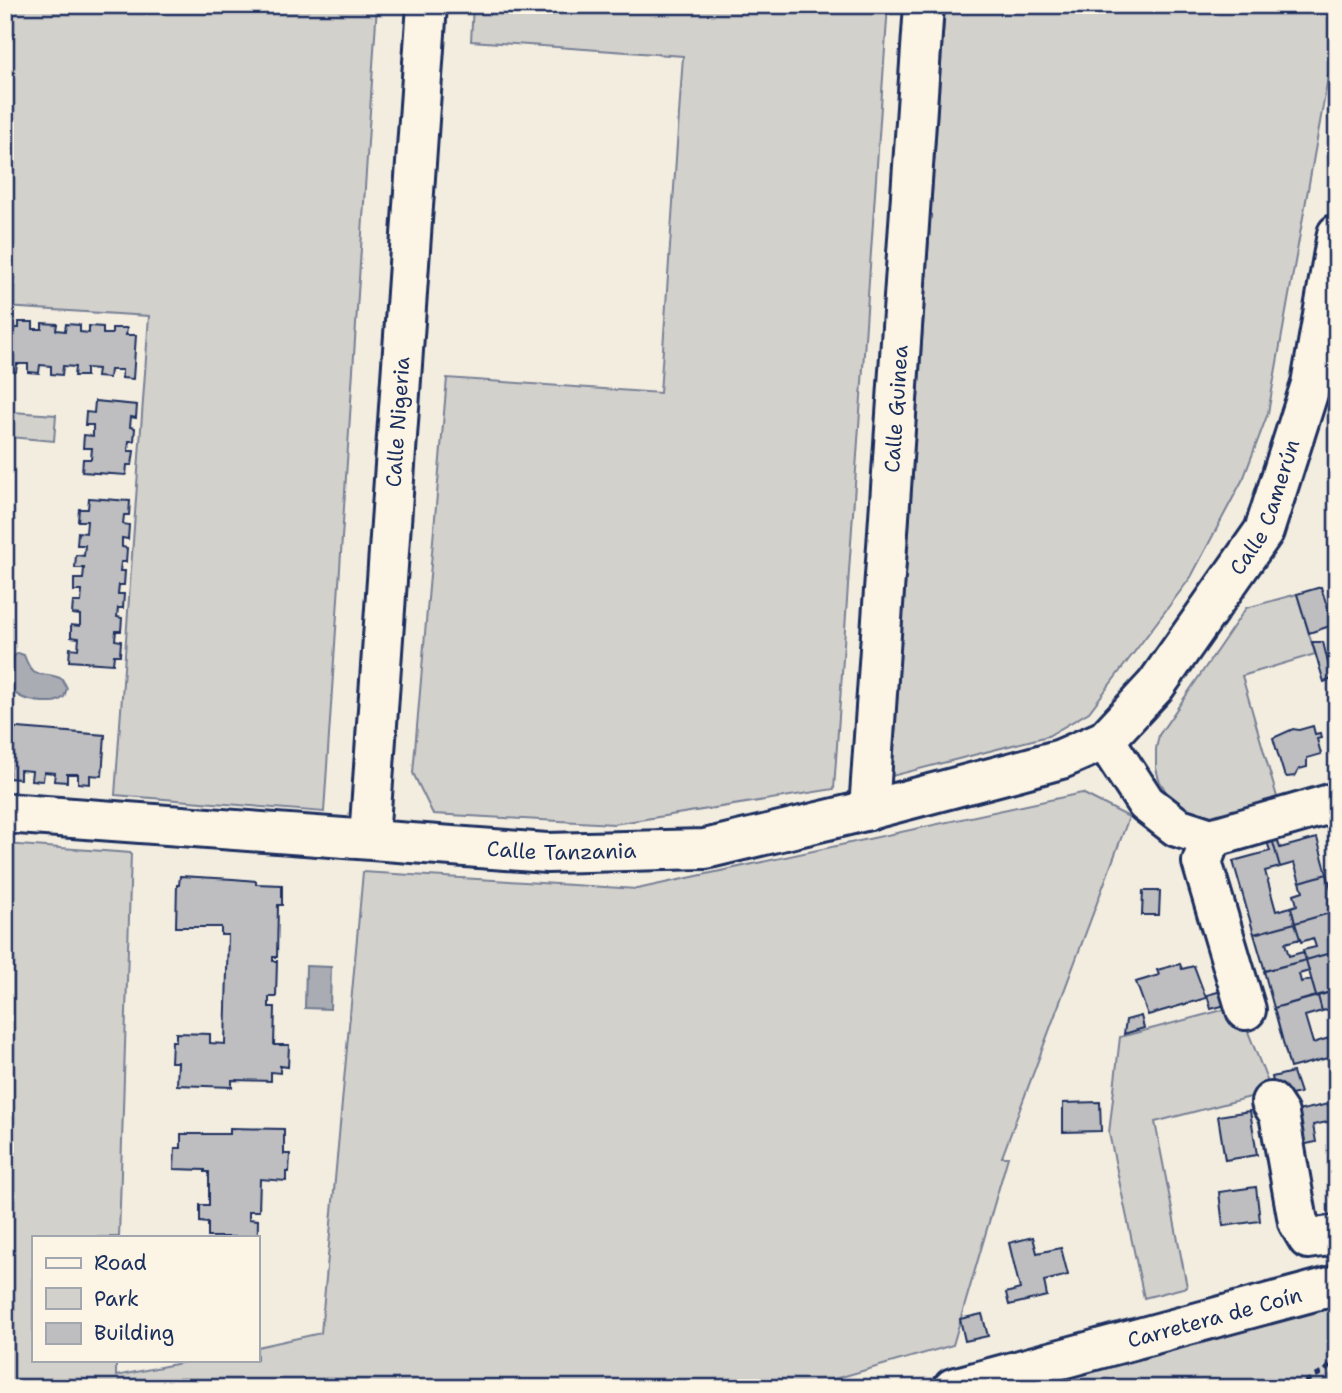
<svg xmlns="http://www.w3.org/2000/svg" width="1342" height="1393" viewBox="0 0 1342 1393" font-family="'Shantell Sans',sans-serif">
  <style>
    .green { fill: #d3d1cc; stroke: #778095; stroke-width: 2 }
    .water { fill: #a9acb3; stroke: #707a91; stroke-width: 2 }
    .building { fill: #bebec0; stroke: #1b2f5e; stroke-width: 2 }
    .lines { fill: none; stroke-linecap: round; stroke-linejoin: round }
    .minor-casing { stroke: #1b2f5e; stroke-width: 44 }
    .path { stroke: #1b2f5e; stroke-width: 4.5; stroke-dasharray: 7 5; stroke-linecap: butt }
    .minor { stroke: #fcf5e5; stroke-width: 38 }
    .labels { text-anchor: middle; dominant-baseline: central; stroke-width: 7; stroke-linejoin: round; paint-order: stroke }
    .street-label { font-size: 21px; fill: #1b2f5e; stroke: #fcf5e5 }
  </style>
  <rect width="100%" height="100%" fill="#f3ede0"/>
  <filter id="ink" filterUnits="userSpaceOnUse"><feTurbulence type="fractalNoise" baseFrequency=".0143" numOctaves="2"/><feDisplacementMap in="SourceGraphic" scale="14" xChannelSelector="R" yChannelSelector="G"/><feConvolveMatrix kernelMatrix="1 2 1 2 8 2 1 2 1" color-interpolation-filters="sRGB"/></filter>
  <g filter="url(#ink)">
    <path class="green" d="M5 5H377L324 812 115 795 149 316 5 307Z
      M473 5H888L834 789 614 824 433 814 413 773 447 378 660 393 683 56 471 41Z
      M945 5H1337V50L1329 72 1268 413 1244 477 1191 577 1089 712 1048 736 892 776Z
      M12 412 56 415 54 441 10 437Z
      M1297 594 1315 654 1242 676 1279 804 1218 819 1201 818 1179 808 1168 795 1159 780 1156 768V749L1159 735 1246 608Z
      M1082 793 1129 817 1002 1157H1008L953 1345 803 1388H5V844L131 853 119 1237H33V1360H116V1376L195 1360H257V1347L321 1333 363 872 637 889Z
      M1238 1006 1270 1088 1254 1096 1155 1122 1187 1287 1144 1298 1109 1133 1120 1037Z
      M1337 1304V1388H1019Z"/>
    <path class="water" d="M18 653 24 655C35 685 40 668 62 679L67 688 64 697C57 703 52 702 43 702 9 699 7 689 13 657Z
      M306 966 331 967 330 1009 305 1008Z"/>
    <path class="building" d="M5 321H10V328H19V322H33V329H42V323L57 324 56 330 65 331 66 324 80 325V332L89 333V326L103 327V334H112V328H127L126 335H136L133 379 122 378V370H110L109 378 97 377 98 369 86 368V376H74L75 367 63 366 62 375 51 374V366L40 365 39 373 28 372V364H17L16 372 5 371Z
      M95 401 137 405 136 418 131 417 130 427 135 428 134 441H129L128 451H134L132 465H127L126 475 82 472 83 459H91L92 448H83L84 435 93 436V425H85L86 412 94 413Z
      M89 498 130 501 129 515H124L123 524 129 525 128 539 122 538V547L127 548 126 562H121L120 571H125L124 585H119L118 594H124L123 608H118L117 617 122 618 121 631H116L115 640 121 641 120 655H114L113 664 69 661 70 648 78 649 79 638 71 637V625L80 626V615L72 614 73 602H81L82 591H74V579H83L84 568H75L76 555 84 556 85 545H77L78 532 86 533 87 521H78L79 509H88Z
      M1321 587 1333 625 1309 633 1297 594Z
      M1312 642H1323L1332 679 1324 682Z
      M1313 726 1315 734 1320 733 1321 738 1317 739 1321 754 1307 758V767L1299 769 1295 776 1287 777 1284 774 1273 738 1293 729 1299 730Z
      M5 727 105 735 102 776 90 775V784L78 783V774H67V782L54 781 55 773 44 772 43 781 31 780 32 771 20 770V779L8 778 9 769H5Z
      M1277 838 1280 848 1317 838 1327 874 1300 882 1294 863 1280 867 1272 839Z
      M1272 839 1280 867 1265 871 1276 911 1291 907 1295 923 1254 934 1233 861 1270 851 1267 841Z
      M1327 874 1333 895 1337 894V911L1295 923 1291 907 1297 905 1294 894 1303 891 1300 882Z
      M180 876 233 879 256 881V884L282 885V905H278L277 957H273V961H277L276 997H269V1007H275L274 1045H289L288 1067 280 1066V1073L271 1072V1081L232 1080V1087L177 1085 178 1062H171L172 1041H176V1033L210 1034V1043L225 1044 228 935H221V927H176L177 885H179Z
      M1143 891H1160L1159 915H1142Z
      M1337 911V951L1306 960 1303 950 1316 947 1313 938 1301 942 1295 923Z
      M1295 923 1300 939 1285 943 1289 956 1303 952 1306 960 1265 971 1254 934Z
      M1337 951V990L1316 996 1306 960Z
      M1306 960 1309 971 1299 974 1301 982 1311 979 1316 996 1274 1008 1264 971Z
      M1180 964 1182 969 1194 966 1206 998 1148 1015 1136 982 1159 975 1157 970Z
      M1225 990 1229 1004 1211 1009 1207 995Z
      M1337 990V1014L1335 1008 1322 1011 1318 996Z
      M1318 996 1322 1011 1305 1016 1313 1043 1329 1038 1335 1056 1290 1068 1274 1008Z
      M1141 1016 1144 1028 1124 1034 1126 1020Z
      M1293 1072 1300 1093 1287 1096 1275 1090 1272 1077Z
      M1100 1102 1101 1131 1063 1132V1103Z
      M1337 1102V1120L1313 1125 1316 1142 1292 1147 1289 1113Z
      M1250 1111 1257 1155 1225 1160 1218 1116Z
      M230 1128 284 1129V1154H290L289 1172H286V1181L260 1179 259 1211H249V1219L258 1220 257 1270V1237H208V1223L200 1222V1205H209V1172H205V1170L174 1169 175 1148H181V1134H230Z
      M1256 1187 1260 1221 1223 1226 1219 1192Z
      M1033 1237 1037 1253 1061 1248 1068 1275 1044 1281 1047 1296 1009 1305 1006 1293 1020 1289 1009 1243Z
      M982 1314 988 1336 965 1341 960 1319Z"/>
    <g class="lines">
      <defs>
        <g id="minor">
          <path d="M1105 740 1146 803 1177 827 1211 838 1337 802"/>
          <path id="s1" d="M869 810 924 5"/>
          <path id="s2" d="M5 813 547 853 705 849 869 810 1017 771 1061 759 1105 740 1156 685 1264 531 1311 384 1337 234"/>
          <path d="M1211 838 1202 862 1246 1010"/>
          <path id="s3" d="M369 839 427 5"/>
          <path d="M1271 1102 1279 1114 1298 1222 1308 1239 1337 1235"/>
          <path id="s4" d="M953 1388 1337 1285"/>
        </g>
      </defs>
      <use href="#minor" class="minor-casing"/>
      <path class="path" d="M1294 1388 1325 1371 1337 1358"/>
      <use href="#minor" class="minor"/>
    </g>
  </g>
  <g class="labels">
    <g class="street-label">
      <text stroke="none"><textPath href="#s1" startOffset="402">Calle Guinea</textPath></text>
      <text stroke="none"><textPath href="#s3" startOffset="418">Calle Nigeria</textPath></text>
      <text stroke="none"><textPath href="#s2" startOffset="1402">Calle Camerún</textPath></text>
      <text stroke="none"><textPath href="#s2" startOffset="558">Calle Tanzania</textPath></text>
      <text stroke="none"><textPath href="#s4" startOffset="271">Carretera de Coín</textPath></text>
    </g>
  </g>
  <rect width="1342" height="1393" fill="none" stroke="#fcf5e5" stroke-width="28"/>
  <rect x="14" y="14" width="1314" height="1365" fill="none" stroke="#1b2f5e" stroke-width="2.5" filter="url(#ink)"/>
  <rect x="32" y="1236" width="228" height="126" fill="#fcf5e5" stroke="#a2a6af" stroke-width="2"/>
  <rect x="46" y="1258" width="35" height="10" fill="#fcf5e5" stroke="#a2a6af" stroke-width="2"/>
  <text x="94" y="1270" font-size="21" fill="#1b2f5e">Road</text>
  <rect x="46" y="1288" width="35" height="21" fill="#d3d1cc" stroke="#a2a6af" stroke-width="2"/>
  <text x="94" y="1306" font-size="21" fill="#1b2f5e">Park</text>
  <rect x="46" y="1323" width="35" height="21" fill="#bebec0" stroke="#a2a6af" stroke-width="2"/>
  <text x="94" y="1340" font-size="21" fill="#1b2f5e">Building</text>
</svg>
